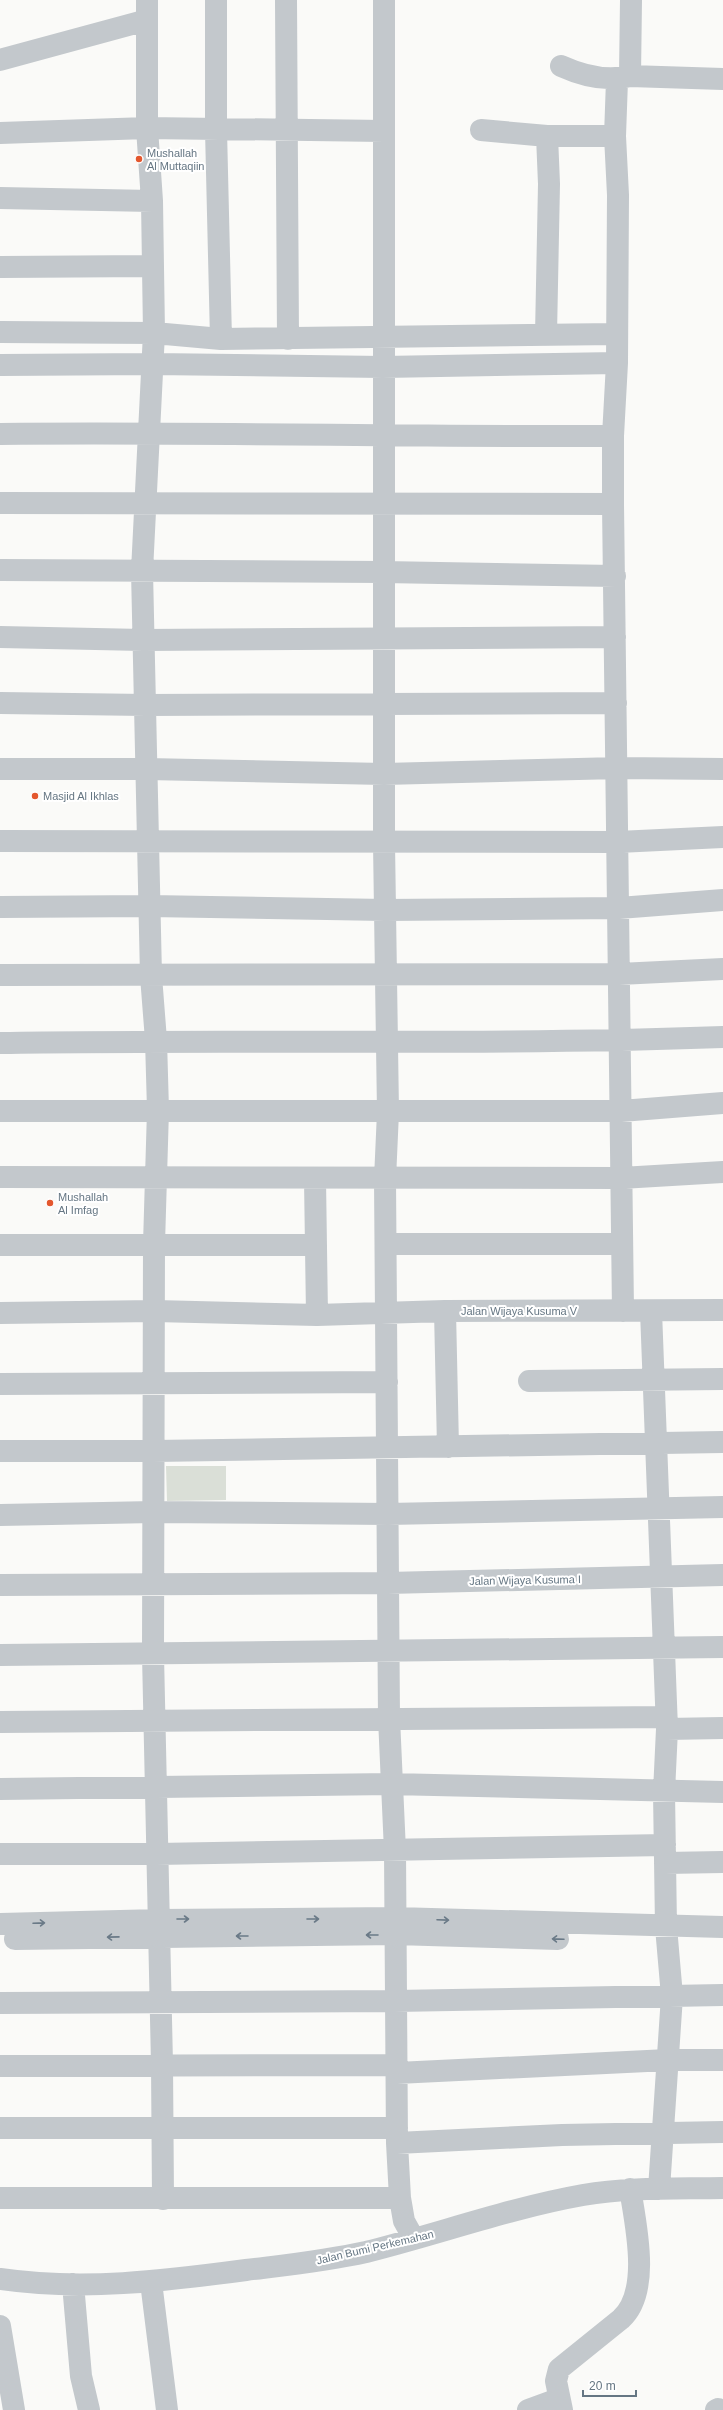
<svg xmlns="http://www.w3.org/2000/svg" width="723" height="2410" viewBox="0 0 723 2410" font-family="Arial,sans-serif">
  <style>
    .green { fill: #dadfd7 }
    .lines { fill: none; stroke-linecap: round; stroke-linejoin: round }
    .minor { stroke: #c3c8cc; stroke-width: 22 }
    .oneway { stroke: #6a7a87 }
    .poi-dot { fill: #e4572e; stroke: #fff; stroke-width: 1.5 }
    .labels { text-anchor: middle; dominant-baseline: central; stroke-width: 4; stroke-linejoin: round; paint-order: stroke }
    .poi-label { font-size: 11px; fill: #657683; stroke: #fff; text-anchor: start }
    .street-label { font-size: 11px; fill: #657683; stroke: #fff }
  </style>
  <rect width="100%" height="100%" fill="#fafaf8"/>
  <path class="green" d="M166 1466H226V1500L167 1501Z"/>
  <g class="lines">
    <path class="minor" d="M147 0V128L152 201 154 333 142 571 151 976 156 1040 158 1110 154 1244 153 1655 162 2064 163 2199
      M216 0V130L221 339
      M286 0 288 339
      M384 0V843L388 1112 385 1179 389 1718 395 1851 397 2143 400 2198 404 2221 414 2239
      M0 60 147 20
      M561 66C583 76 606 82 630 76L723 79
      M630 76 631 0
      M617 80 615 136 618 195 617 363 613 436V504L623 1311
      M481 130 547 136 549 184 546 335
      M0 133 147 128 384 131
      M547 136H615
      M0 198 152 201
      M0 267 152 266
      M0 332 154 333 221 339 616 334
      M0 365 153 364 383 367 617 363
      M0 434C204 432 409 437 613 436
      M0 503 613 504
      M0 570 383 572 615 576
      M0 637 143 640 615 637
      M0 703 146 705 616 703
      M0 769H147L384 774 618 768 723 769
      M0 841 618 842 723 837
      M0 907 150 906 385 910 619 908 723 900
      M0 975 619 974 723 969
      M0 1043C241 1039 482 1046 723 1037
      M0 1111H621L723 1103
      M0 1177 621 1178 723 1172
      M315 1179 317 1315
      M387 1244H622
      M0 1245H316
      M445 1311 448 1447
      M651 1311 667 1729 664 1792 666 1927 672 1996 659 2189
      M0 1313 155 1311 317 1315 445 1311 723 1310
      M529 1381 723 1379
      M0 1384 387 1382
      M0 1451H154L723 1442
      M0 1515 154 1512 388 1514 723 1507
      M0 1585 388 1583 723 1575
      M0 1655 723 1647
      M0 1722 666 1717
      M667 1729 723 1728
      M0 1789 391 1784 723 1792
      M0 1854H157L665 1845
      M665 1863 723 1862
      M0 1924 160 1920 396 1918 723 1927
      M15 1939 396 1934 558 1939
      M0 2003 395 2001 723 1995
      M0 2066 397 2065
      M397 2073 668 2060H723
      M0 2128H397
      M397 2143 562 2135 723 2132
      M0 2198H400
      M0 2279C82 2291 164 2281 246 2270 286 2265 326 2261 366 2252 438 2234 510 2208 583 2195 629 2187 676 2189 723 2188
      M151 2282 167 2410
      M73 2284 81 2376 89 2410
      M0 2326 14 2410
      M528 2410 558 2399
      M562 2410 556 2381 559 2369 621 2319C651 2292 636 2226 630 2189
      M716 2410 718 2409"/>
  </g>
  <defs><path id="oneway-shaft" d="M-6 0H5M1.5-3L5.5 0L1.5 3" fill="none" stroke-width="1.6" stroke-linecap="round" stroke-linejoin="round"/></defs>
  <g class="oneway">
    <use href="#oneway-shaft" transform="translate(183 1919)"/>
    <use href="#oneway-shaft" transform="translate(313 1919)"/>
    <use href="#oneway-shaft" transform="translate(443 1920) rotate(2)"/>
    <use href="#oneway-shaft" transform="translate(39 1923) rotate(-2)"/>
    <use href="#oneway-shaft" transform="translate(372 1935) rotate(180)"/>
    <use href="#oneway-shaft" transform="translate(242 1936) rotate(180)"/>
    <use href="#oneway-shaft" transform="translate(113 1937) rotate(179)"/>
    <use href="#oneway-shaft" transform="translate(558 1939) rotate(-178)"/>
  </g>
  <g class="poi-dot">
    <circle cx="139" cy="159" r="4"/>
    <circle cx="35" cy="796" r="4"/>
    <circle cx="50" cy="1203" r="4"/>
  </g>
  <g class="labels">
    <g class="poi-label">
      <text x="147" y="153">Mushallah<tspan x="147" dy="13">Al Muttaqiin</tspan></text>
      <text x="43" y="796">Masjid Al Ikhlas</text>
      <text x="58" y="1197">Mushallah<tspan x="58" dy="13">Al Imfag</tspan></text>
    </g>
    <g class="street-label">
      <text x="519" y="1311">Jalan Wijaya Kusuma V</text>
      <text transform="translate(525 1580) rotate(-1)">Jalan Wijaya Kusuma I</text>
      <text transform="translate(375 2247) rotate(-13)">Jalan Bumi Perkemahan</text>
    </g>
  </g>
  <path d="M583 2390v6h53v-6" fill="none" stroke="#657683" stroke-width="2"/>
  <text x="589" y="2390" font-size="12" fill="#657683" stroke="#ffffff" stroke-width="3" paint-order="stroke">20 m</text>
</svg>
